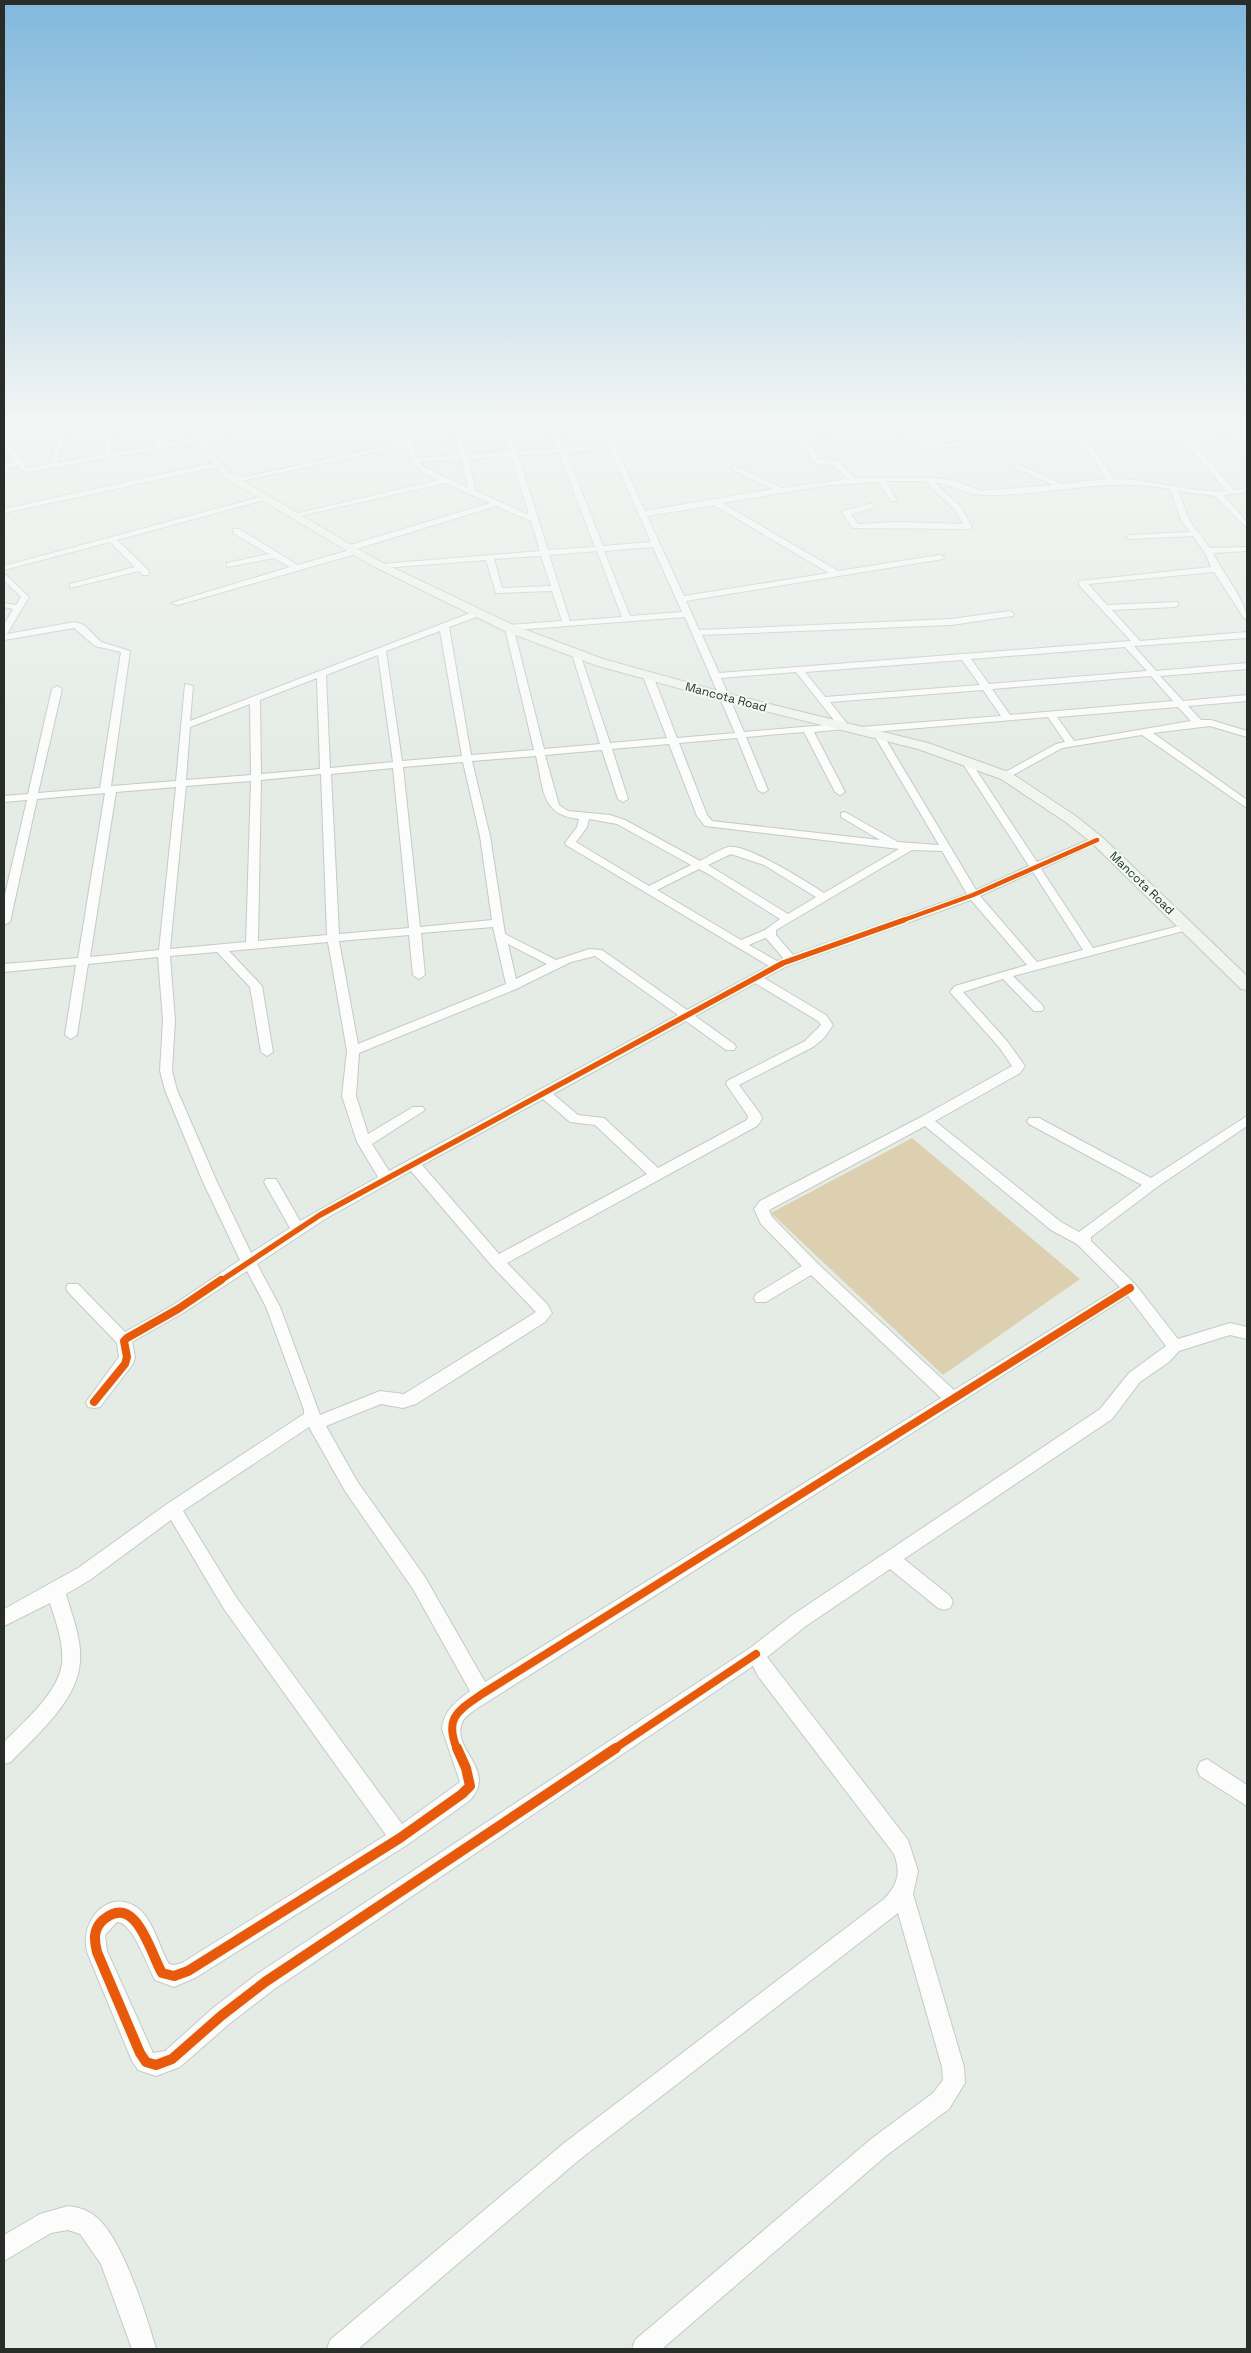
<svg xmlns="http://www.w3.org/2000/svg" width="1251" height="2353" viewBox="0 0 1251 2353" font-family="'Space Grotesk',sans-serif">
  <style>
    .green { fill: #dcd0b0 }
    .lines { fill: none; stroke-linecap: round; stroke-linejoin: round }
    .minor-casing { stroke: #c4cac5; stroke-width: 2 }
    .secondary-casing { stroke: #c4cac5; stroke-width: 2 }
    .minor { fill: #fbfcfb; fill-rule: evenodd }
    .secondary { fill: #f2f4ee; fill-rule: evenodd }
    .cycleway-far3-casing { stroke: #effcf2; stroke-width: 7 }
    .cycleway-far2-casing { stroke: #effcf2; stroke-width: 9 }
    .cycleway-far1-casing { stroke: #effcf2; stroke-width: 11 }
    .cycleway-casing { stroke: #effcf2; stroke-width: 13 }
    .cycleway-far3 { stroke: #e8590c; stroke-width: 4.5 }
    .cycleway-far2 { stroke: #e8590c; stroke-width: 5.5 }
    .cycleway-far1 { stroke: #e8590c; stroke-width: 8 }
    .cycleway { stroke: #e8590c; stroke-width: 10 }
    .labels { text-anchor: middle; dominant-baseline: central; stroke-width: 4; stroke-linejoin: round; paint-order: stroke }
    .far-street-label { font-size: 12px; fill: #282d29; stroke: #effcf2 }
  </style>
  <rect width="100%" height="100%" fill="#e5ece6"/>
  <path class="green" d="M912 1138 1080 1279 943 1375 771 1213Z"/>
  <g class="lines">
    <defs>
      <path id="minor" d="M9 426H15L9 442 28 468 50 464 61 426H67L57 463 103 455 109 426H115L110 453 154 446 161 426H167L162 444 194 439 192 437 195 435 242 426H255L199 438 201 440 198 442 28 472 22 471 19 465 4 468V464L16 462C5 448 2 443 9 426Z
        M404 426H410L417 458 460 455 453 426H459L467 454 509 452 502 426H508L516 451 557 449 549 426H555L564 448 608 445 600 426H606L645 511 773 489 732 470 731 468 735 466 782 488 848 479 833 465 814 463 804 445 785 426H792L809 442 910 426 931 445 961 442 950 426H956L968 445 929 449 908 431 811 445 819 459 838 461 855 478H935L956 481 981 491 1053 485 1015 468 1014 466 1018 464 1062 484 1107 479 1081 439 1070 426H1077L1086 437 1114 479C1152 479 1189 493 1226 491L1182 437 1164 426C1177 426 1186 434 1194 444L1230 439V441L1197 447 1234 490 1247 488V492L1223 495 1247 522V528L1215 496 1178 491 1190 522 1210 548 1247 547V551L1213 553C1221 571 1247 602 1247 619L1244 618 1214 572 1088 584 1107 605 1178 602V606L1175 607 1112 610 1140 641 1247 632V638L1134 646 1156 671 1247 663V669L1160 676 1183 701 1247 695V701L1188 706 1201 720H1211L1247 731V737L1210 726 1153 733 1247 800V808L1142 735 1062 748 1006 779 1002 778V774L1056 744 1065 742 1048 717 861 733 856 730 861 727 1001 716 983 690 830 702 849 726 844 729 814 732 845 792 840 795 835 792 804 732 746 737 768 790 763 793 758 790 737 738 679 743 707 815 712 821 880 840 841 817V813L845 812 898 842 939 845 874 735 882 733 976 890 1029 866 961 761 969 759 1037 862 1093 838 1097 837 1102 840 1041 869 1093 948 1187 924 1191 925V929L1013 976 1042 1005 1044 1008 1042 1011H1034L1003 979 963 992 1007 1041 1025 1066 1020 1073 935 1121 1061 1222 1079 1232 1142 1185 1029 1124 1027 1121 1029 1118H1039L1151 1178 1247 1116V1126L1157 1187 1091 1237V1241L1135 1284 1178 1339 1230 1323 1247 1327V1339L1230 1335 1179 1351 1169 1362 1140 1382 1112 1419 904 1559 950 1596 953 1602 950 1608 944 1610 938 1608 890 1569 806 1626 767 1657 908 1840 918 1871 913 1894 964 2067 965 2083 949 2109 887 2155 662 2349H632L635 2340 871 2139 933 2093 943 2080 942 2067 898 1913 579 2160 358 2349H327L330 2340 563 2144 884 1899C898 1884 901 1873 894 1854L758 1676 753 1666 273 1990 229 2024 180 2067 156 2076 138 2070 132 2061 87 1952C79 1920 110 1886 139 1909 154 1922 159 1947 169 1964L174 1965 182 1963 386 1835 224 1609 171 1520 90 1580 66 1594C72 1616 82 1639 80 1662 77 1702 36 1735 11 1762L4 1764V1742C24 1721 57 1695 62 1664 64 1644 56 1622 50 1603L4 1626V1609L78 1568 167 1504 304 1414V1410L266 1307 247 1271 183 1313 132 1342 135 1357 133 1364 100 1407 94 1408 88 1407 86 1402 119 1357 117 1343 68 1292 66 1288 68 1284H78L125 1332 173 1305 240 1260 203 1182 165 1090 160 1071 163 1020 158 957 88 964 77 1035 71 1039 65 1035 76 965 4 972V964L78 958 105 793 37 799 10 922 4 925V899L27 800 4 802V796L28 794 52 689 57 686 62 689 38 793 100 788 121 652 95 646 74 628 4 640V625L13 609 4 607V603L16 605 21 597 4 580V573L29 597 7 634 75 622 84 625 101 642 130 651 111 786 176 781 185 684 193 686 190 721 478 610 481 611V615L449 627 471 755 534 750 505 628 509 625 562 621 552 591 496 593 486 560 382 568 378 566 382 564 540 551 531 521 496 506 356 549 360 551 359 553 178 605 171 603 290 567 274 558 227 567V563L269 554 233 533V529H239L298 565 350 550 346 548 347 546 490 503 445 483 295 517 291 515 439 480C420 471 412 469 408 447L386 450 236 482 232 480 386 446 407 443ZM610 449 651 542 603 546 566 452ZM559 453 595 547 548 550 518 455ZM511 456 529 515 476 491 468 459ZM461 459 468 488 424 467 419 462ZM886 481H925L955 510 963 524 898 522 858 524 851 514 873 508V504H870L843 511 842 513 853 528 971 529 972 527 961 507 934 482C951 484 966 495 982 495 1046 497 1106 476 1170 489L1182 522 1190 532 1130 535 1126 537 1130 539 1193 536 1205 553 1211 567 1079 581V585L1131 641 719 673 702 635 951 625 1013 616 1014 614 1010 611 951 619 699 630 686 601 943 559 944 557 940 555 838 571 722 503 830 485 879 482 891 501H897ZM714 505 829 573 684 596 647 516ZM653 547 682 612 630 616 604 551ZM597 551 622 617 570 621 549 555ZM541 556 551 586 502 588 494 559ZM685 617 735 733 677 738 653 676 648 673 643 676 667 738 610 743 580 654 576 651 572 654 600 744 544 749 514 630ZM440 631 462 756 402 761 386 651ZM1125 647 1147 671 989 684 971 659ZM378 655 393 762 330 768 326 675ZM962 660 980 685 825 697 805 672ZM796 672 837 724 744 732 721 678ZM1151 676 1173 701 1010 715 992 689ZM317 678 320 769 261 774 260 700ZM250 704 251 775 186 780 190 727ZM1178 707 1191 721 1074 741 1057 717ZM669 744 697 816 705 826 899 849 824 893C807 882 746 843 728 847 718 850 708 857 700 861L625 820 610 815 568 811 559 805 545 755 602 750 618 799 623 802 628 799 612 749ZM536 756C544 788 540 815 579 819L577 827 565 843 566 845 769 966 687 1010 602 950 589 949 556 960 505 934 490 836 472 761ZM463 762 480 836 492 920 420 927 403 767ZM393 768 409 928 339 934 331 774ZM321 774 327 935 258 941 261 780ZM251 781 246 942 170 949 186 786ZM176 787 159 950 90 957 116 792ZM589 819 617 824 691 865 649 886 576 842 587 827ZM912 850 942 851 967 894 793 955 776 935V930ZM731 854 764 865 816 897 788 914 708 865ZM699 869 710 875 780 919 765 930 741 940 657 890ZM1033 872 1083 950 1037 962 980 896ZM971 900 1027 965 955 986 950 992 999 1047 1012 1066 921 1117 760 1201 754 1209 761 1224 802 1266 756 1294 754 1298 756 1302H766L811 1275 941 1398 485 1682 425 1577 357 1481 326 1426 381 1404 403 1408 416 1404 545 1322 552 1313 547 1304 507 1263 757 1126 762 1119 761 1115 739 1085 813 1047 824 1038 833 1025 826 1015 764 978 787 966ZM493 927 506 984 358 1044 339 941 409 935 413 975 419 979 425 975 421 933ZM765 938H766L784 959 777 961 749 945ZM328 942 347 1051 342 1096 357 1142 378 1177 300 1221 276 1179H266L264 1182 290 1228 251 1253 217 1182 177 1090 172 1071 175 1020 170 956 217 952 250 987 261 1052 267 1056 273 1052 262 986 229 951ZM508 944 547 964 516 979ZM595 956 678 1015 389 1171 372 1144 425 1110 423 1107H413L368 1134 356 1096 359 1053 516 989 571 962ZM755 983 818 1021 821 1025 805 1041 727 1081 726 1084 748 1116 747 1120 658 1168 604 1118 578 1115 553 1094 686 1021 726 1050H734L736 1047 734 1044 695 1016ZM543 1099 570 1122 595 1125 647 1174 499 1254 422 1165ZM925 1126 1051 1230 1077 1244 1120 1287 954 1390 817 1263 772 1217 769 1210ZM411 1171 492 1266 536 1312 404 1394 380 1391 320 1415 280 1307 257 1264 325 1219ZM1128 1296 1166 1346 1129 1373 1100 1409 794 1614 750 1648 257 1974 213 2008 165 2051 153 2053 107 1951 105 1935 117 1922C133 1922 148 1968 155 1980L174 1987 195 1978 407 1845 469 1801C499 1771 451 1750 462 1723 464 1717 471 1713 476 1709ZM309 1427 345 1491 413 1589 470 1691C456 1702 444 1710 442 1729L460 1782 402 1824 236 1597 183 1511Z
        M1022 426H1036L1025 429Z
        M218 462 222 464 221 466 4 513V509Z
        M264 496 271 498 117 540 149 571V575H143L139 571 70 588V584L135 567 110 542 4 570V566Z
        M1207 1759 1247 1785V1806L1200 1776 1197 1769 1200 1762Z
        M68 2206C78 2207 88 2210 96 2217 122 2237 147 2317 156 2349H132L101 2264 80 2234 68 2230 51 2233 4 2261V2235L40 2214Z"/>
      <path id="secondary" d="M182 426H192L230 473 377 560 513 625 603 659 729 694 928 743 1011 773 1077 817 1102 837 1247 976V990L1241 989 1092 843 1067 823 1001 779 918 749 721 700 595 665 505 631 369 564 224 477Z"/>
    </defs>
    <use href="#minor" class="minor-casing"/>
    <use href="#secondary" class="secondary-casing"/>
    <use href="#minor" class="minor"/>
    <use href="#secondary" class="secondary"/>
    <defs>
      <path id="cycleway-far3" d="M901 921 973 895 1097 840"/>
      <path id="cycleway-far2" d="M219 1282 320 1215 783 963 904 920"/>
      <path id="cycleway-far1" d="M94 1402 125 1364 127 1357 124 1341 127 1338 178 1309 221 1280
        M457 1749C444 1717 458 1711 482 1694L1130 1288
        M614 1749 756 1654"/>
      <path id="cycleway" d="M457 1748 466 1768 470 1786 462 1794 400 1838 188 1971 174 1976 162 1973C150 1952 136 1892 103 1920 93 1929 94 1940 97 1952L140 2053 146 2062 156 2065 172 2059 221 2016 265 1982 616 1748"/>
    </defs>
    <use href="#cycleway-far3" class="cycleway-far3-casing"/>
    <use href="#cycleway-far2" class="cycleway-far2-casing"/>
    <use href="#cycleway-far1" class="cycleway-far1-casing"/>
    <use href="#cycleway" class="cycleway-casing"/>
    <use href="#cycleway-far3" class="cycleway-far3"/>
    <use href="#cycleway-far2" class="cycleway-far2"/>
    <use href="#cycleway-far1" class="cycleway-far1"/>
    <use href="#cycleway" class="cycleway"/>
  </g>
  <linearGradient id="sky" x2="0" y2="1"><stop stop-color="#81b8dd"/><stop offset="0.56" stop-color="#f3f6f4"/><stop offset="1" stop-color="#f3f6f4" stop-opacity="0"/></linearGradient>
  <rect width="1251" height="755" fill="url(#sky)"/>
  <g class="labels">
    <g class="far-street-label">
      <text transform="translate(726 697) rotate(15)">Mancota Road</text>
      <text transform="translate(1142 883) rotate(44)">Mancota Road</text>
    </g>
  </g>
  <rect width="1251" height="2353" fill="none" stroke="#282d29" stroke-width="10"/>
</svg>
